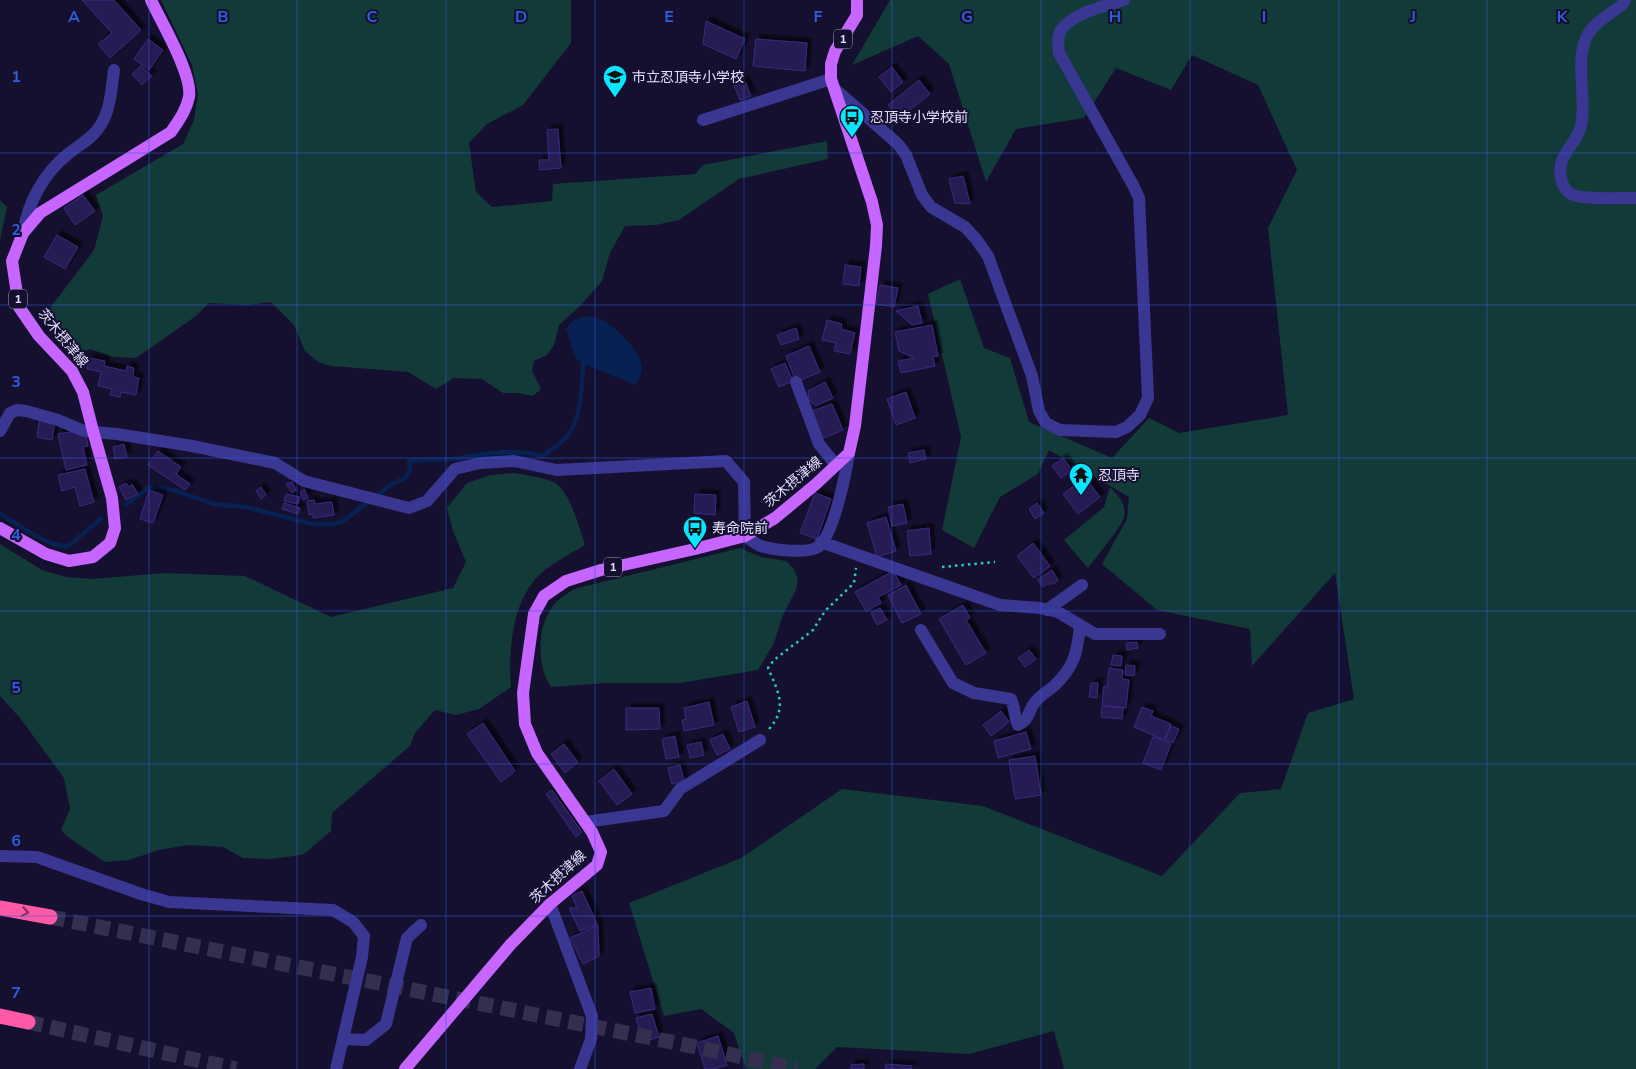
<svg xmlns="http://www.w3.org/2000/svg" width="1636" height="1069" viewBox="0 0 1636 1069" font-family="'Nunito Sans','Noto Sans JP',sans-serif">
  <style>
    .green { fill: #123a38 }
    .water { fill: #062152 }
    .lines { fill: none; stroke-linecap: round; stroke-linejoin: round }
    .stream { stroke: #062152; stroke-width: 4.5 }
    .building { fill: #251a52; stroke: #3b2a80; filter: url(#shadow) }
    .highway-tunnel { stroke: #342f4e; stroke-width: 15; stroke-dasharray: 15 8; stroke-linecap: butt }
    .path { stroke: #26cbc2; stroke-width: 2.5; stroke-dasharray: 2.5 4; stroke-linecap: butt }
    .minor { stroke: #3a3792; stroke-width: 12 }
    .major { stroke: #c665ff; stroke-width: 12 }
    .highway { stroke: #ff59a8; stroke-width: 15 }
    .oneway { stroke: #7e3165 }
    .grid { fill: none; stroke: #315cdc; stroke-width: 1; stroke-opacity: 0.55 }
    .labels { text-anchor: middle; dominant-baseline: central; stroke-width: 4; stroke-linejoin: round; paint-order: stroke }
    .shield { fill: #15102f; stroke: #a4a0c1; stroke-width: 1 }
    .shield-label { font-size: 12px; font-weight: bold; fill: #e2deff }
    .poi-label { font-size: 14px; fill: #e2deff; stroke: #15102f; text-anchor: start }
    .street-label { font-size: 14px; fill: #e2deff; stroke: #15102f }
    .grid-label { font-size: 16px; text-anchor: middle; font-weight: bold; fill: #315cdc; stroke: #15102f; stroke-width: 4; stroke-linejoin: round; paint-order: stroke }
  </style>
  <defs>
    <filter id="shadow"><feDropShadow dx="4.5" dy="-4.5" stdDeviation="1" flood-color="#0009"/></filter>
  </defs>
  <rect width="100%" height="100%" fill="#15102f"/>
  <path class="green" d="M161 0H571V43L523 105 487 124 469 143 476 192 492 207 552 201 553 184 695 174 703 165 827 141 828 159 739 179 679 220 656 225 625 226 610 253 602 281 580 306 559 325 554 345 547 355 534 361 532 371 541 389 533 396 518 393H503L482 379 454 378 436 389 408 372 331 366 318 362 305 351 294 325 271 302 248 305 209 303 196 316 136 358 113 357 90 349 74 357 54 338 50 323V308L94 250 103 216 96 195 183 144 194 120 198 94 192 65Z
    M890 0H1636V1069H1064L1054 1031 969 1054 837 1047 815 1069H746L734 1033 701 1009 664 1016 629 903 741 858 842 789 983 806 1162 876 1240 793 1281 789 1308 713 1354 699 1335 573 1252 666 1250 629 1157 610 1102 564 1127 519 1129 497 1049 450 1038 474 1000 497 974 548 942 530 961 437 928 294 960 279 984 348 1010 358 1029 422 1112 458 1149 418 1179 433 1288 415 1268 228 1297 170 1258 85 1192 55 1171 90 1116 68 1084 118 1016 129 986 182 949 64 918 36 852 65Z
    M0 200 7 207 0 240Z
    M514 473C526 475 541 477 553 482 570 490 579 527 585 545 572 553 558 560 546 569 512 595 508 649 511 687L479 709 456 715 435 710 415 733 410 746 332 813 331 831 304 854 294 856 270 859 243 858 223 847 188 845 159 850 129 860 105 862 68 837 61 830 70 809 64 778 20 718 0 696V544L42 570 66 577 92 579 165 573 245 576 331 617 453 588 466 562 453 531 447 508 467 483 490 475Z
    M1110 487C1118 495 1127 505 1124 517 1122 526 1095 559 1088 568L1064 540 1104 507Z
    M740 548 761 557 786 561 794 569 798 579 796 590 782 617 774 643 758 670 680 683H607L551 687C548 682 544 675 543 669 538 649 540 622 553 606 558 599 567 594 574 589Z"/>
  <path class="water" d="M589 316C594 318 600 319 604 321 618 329 643 353 642 370 641 375 638 381 636 385L583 364 576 359 566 329C572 319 578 318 589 316Z"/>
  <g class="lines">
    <path class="stream" d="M126 505 149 487 174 490 213 504 246 507 312 524H332L342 522 392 484 405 478 410 470 409 461 456 459 481 454 505 452 529 453 543 456C552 448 566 441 572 429 581 413 582 383 583 364
      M0 514C16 523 51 549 68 546L101 519"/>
  </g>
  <path class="building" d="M82 0H114L141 30 110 58 98 44 112 33Z
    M706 21 745 39 736 59 703 44Z
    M148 39 163 50 149 70 134 59Z
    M756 39 807 43 805 71 753 66Z
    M141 66 152 76 142 85 132 74Z
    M892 67 903 82 891 92 879 77Z
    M919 80 930 94 899 118 888 105Z
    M732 81H745L751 96 740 100Z
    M558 129 561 168 540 170 539 160H549L547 130Z
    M963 176 970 204 955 203 949 179Z
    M83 195 95 211 75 225 64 208Z
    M57 235 78 247 65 269 44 257Z
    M845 265 861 267 859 286 843 284Z
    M880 285 898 288 894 307 876 304Z
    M918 306 922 323 912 325 896 311Z
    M827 320 842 324 841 329 855 333 850 354 834 351 836 343 822 340Z
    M932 325 938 356 933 357 935 366 901 373 898 361 914 358 899 351 895 332Z
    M796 328 799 339 781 345 777 335Z
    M809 346 820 372 796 382 786 356Z
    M89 358 105 361 104 366 126 371 127 366 134 368 133 377 139 378 136 395 121 392 120 397 110 395 112 389 98 386 101 372 87 369Z
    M785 363 793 381 779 387 771 369Z
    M825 382 833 398 816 406 809 400 808 391Z
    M906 392 915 418 896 425 887 399Z
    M832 404 843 430 823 438 812 411Z
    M40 418 55 421 52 440 37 437Z
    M76 431 86 435 88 446 83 447 87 465 66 470 58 434Z
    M124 444 127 457 115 459 113 447Z
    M924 450 926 459 910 463 908 453Z
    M158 451 181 467 176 474 190 484 185 490 148 465Z
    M1063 458 1072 470 1061 478 1052 466Z
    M85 469 94 502 80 506 75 487 62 491 58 475Z
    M1085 477 1100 497 1078 514 1063 494Z
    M292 482 296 490 292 493 286 484Z
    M126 483 129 487 132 484 138 494 126 500 119 487Z
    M261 487 266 495 261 499 256 491Z
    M304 489 308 498 303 500 300 492Z
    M149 490 163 495 153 523 140 519Z
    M815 493 831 499 817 539 800 533Z
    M286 494 300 497 298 504 284 501Z
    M695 494 716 495 715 515 694 513Z
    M314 500 315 504 332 502 334 515 313 518V514L309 515 307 501Z
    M284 503 300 508 298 514 282 509Z
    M1037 503 1044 513 1035 519 1029 509Z
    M903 504 907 523 892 526 888 507Z
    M886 517 896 551 877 557 867 523Z
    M929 528 931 554 910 556 907 531Z
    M1033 543 1050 566 1034 578 1017 556Z
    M1052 570 1058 580 1054 584H1047L1043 587 1037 580Z
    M893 571 901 585 878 597 881 603 866 611 855 592Z
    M906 585 921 614 902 623 888 595Z
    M963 605 970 618 966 620 986 653 966 665 939 619Z
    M880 608 887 620 877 625 871 613Z
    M1137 642 1138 648 1127 650 1126 643Z
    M1029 650 1036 659 1025 667 1018 658Z
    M1113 655 1122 656 1121 666 1111 665Z
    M1126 665 1135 666 1134 676 1125 675Z
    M1109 668 1123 670 1122 679 1129 680 1126 708 1102 705 1104 686 1107 687Z
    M1091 683H1098L1097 698 1089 697Z
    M747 701 755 727 739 732 731 707Z
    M709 702 714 725 684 731 682 720 686 719 684 708Z
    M1102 706 1123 708 1122 719 1101 717Z
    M1142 707 1153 711 1151 716 1171 724 1164 740 1134 727Z
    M626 708H659L660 729 626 730Z
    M1001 711 1009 722 991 736 983 725Z
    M483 723 515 771 501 782 467 734Z
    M1171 726 1179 729 1173 743 1165 740Z
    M1026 732 1031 749 998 758 994 741Z
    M723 734 730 749 717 755 710 740Z
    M675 736 679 757 666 759 662 739Z
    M1153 737 1171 744 1161 770 1143 763Z
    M701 742 704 755 690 758 687 745Z
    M564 744 578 762 565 773 551 754Z
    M1035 756 1041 795 1015 799 1009 760Z
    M680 765 684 781 672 784 668 768Z
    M614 769 632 794 617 805 599 781Z
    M552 790 582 832 576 837 546 794Z
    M582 891 597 924 580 931 569 908H577L572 896Z
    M598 925 599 956 583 964 570 938Z
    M651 988 655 1009 635 1013 630 992Z
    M652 1014 659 1037 643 1042 636 1018Z
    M718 1036 727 1065 714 1069H705L697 1043Z
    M864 1064V1069H851V1065Z
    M886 1064 912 1066 911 1069H885Z"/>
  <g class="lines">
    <path class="highway-tunnel" d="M50 917 701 1048 797 1069
      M28 1022 236 1069"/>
    <path class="path" d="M942 567 995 562
      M769 729C788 708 778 691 768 668L774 660 813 630 825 611 854 583 856 568"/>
    <path class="minor" d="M1625 0 1622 5C1610 14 1592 24 1586 38 1575 63 1587 99 1581 126 1576 147 1554 155 1562 182 1563 186 1567 192 1571 194 1582 200 1622 198 1636 198
      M836 90 898 144 906 155 922 195 931 207 965 227 976 239 988 256 1032 376 1039 411 1046 423 1060 430 1116 432 1127 427 1140 415 1148 398 1139 198 1133 185 1059 53C1058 45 1057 37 1061 30 1073 13 1105 6 1124 0
      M703 120 831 79
      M23 233C28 202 44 173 68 154 79 145 93 138 100 126 111 109 111 90 114 70
      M796 382 819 444 836 465
      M0 431 10 413 17 410 26 411 58 420 84 431 117 434 192 446 275 463 304 481 409 508 427 501 455 469 480 463 514 461 557 470 726 461 744 482 745 536C750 539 755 544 761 546 773 550 807 554 818 547 833 537 846 473 849 453
      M821 542 1000 605 1040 608 1058 612 1095 634H1160
      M1047 610 1082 585
      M921 630 953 683 974 693 1011 699C1015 708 1014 716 1018 725 1031 719 1027 711 1036 701 1041 695 1048 691 1054 686 1075 666 1077 653 1080 626
      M585 822 664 811 680 789 760 740
      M0 856 37 857 141 894 169 902 333 910 353 922 364 936 362 957 336 1069
      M550 904 592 1016 591 1039 580 1069
      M343 1039 366 1040 386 1024 407 938 421 925"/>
    <path class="major" d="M0 528 46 554 69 561 93 557 110 543 115 528 112 498 93 431 83 392 72 371 39 336 19 307 12 261 23 233 40 213 171 132C179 120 186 111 189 97 193 75 161 22 151 0
      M405 1069 511 944 550 904 597 865 601 852 592 832 537 753 525 724 523 693 534 614 544 596 566 581 601 570 695 549 745 536 775 518 816 484 849 453 855 426 876 246 877 225 872 202 831 79V64L835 51 857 15V0"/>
    <path class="highway" d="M0 908 50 917
      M0 1016 28 1022"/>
  </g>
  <defs><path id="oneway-chevron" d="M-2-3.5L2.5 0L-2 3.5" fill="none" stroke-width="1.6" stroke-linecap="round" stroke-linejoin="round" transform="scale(1.25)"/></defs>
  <use class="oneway" href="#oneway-chevron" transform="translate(25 912) rotate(10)"/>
  <path class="grid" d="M149 0V1069M297 0V1069M446 0V1069M595 0V1069M744 0V1069M892 0V1069M1041 0V1069M1190 0V1069M1339 0V1069M1487 0V1069M0 153H1636M0 305H1636M0 458H1636M0 611H1636M0 764H1636M0 916H1636"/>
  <defs>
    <symbol id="school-pin" viewBox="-11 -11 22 30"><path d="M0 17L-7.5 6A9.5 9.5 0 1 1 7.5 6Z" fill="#0ae6ff" stroke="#15102f"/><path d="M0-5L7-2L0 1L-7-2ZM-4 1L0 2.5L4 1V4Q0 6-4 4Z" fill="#111"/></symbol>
    <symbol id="bus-pin" viewBox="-11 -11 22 30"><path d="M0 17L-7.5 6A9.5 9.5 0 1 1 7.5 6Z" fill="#0ae6ff" stroke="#15102f"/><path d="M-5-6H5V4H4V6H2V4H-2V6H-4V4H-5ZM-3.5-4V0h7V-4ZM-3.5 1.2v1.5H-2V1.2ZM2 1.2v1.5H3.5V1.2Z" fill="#111"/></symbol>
    <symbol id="temple-pin" viewBox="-11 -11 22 30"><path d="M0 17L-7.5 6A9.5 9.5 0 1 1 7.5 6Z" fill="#0ae6ff" stroke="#15102f"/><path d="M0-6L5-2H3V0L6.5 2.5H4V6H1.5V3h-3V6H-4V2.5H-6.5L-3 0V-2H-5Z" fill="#111"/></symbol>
  </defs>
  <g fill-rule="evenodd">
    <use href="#school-pin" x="601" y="63" width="28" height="38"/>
    <use href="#bus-pin" x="838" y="103" width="28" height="38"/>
    <use href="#temple-pin" x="1067" y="461" width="28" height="38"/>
    <use href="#bus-pin" x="681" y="514" width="28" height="38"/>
  </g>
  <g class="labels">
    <g class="shield">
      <rect x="834" y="29.5" width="18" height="19" rx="4"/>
      <rect x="9" y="289.5" width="18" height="19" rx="4"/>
      <rect x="604" y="557.5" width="18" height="19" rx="4"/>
    </g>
    <g class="shield-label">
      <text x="843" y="39">1</text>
      <text x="18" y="299">1</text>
      <text x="613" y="567">1</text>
    </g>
    <g class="poi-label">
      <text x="632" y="77">市立忍頂寺小学校</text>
      <text x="870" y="117">忍頂寺小学校前</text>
      <text x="1098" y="475">忍頂寺</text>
      <text x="712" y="528">寿命院前</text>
    </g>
    <g class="street-label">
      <text transform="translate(63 338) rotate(51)">茨木摂津線</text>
      <text transform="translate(793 482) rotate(-40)">茨木摂津線</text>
      <text transform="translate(558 877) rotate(-43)">茨木摂津線</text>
    </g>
  </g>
  <g class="grid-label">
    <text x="74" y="22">A</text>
    <text x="223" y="22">B</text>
    <text x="372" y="22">C</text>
    <text x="521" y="22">D</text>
    <text x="669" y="22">E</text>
    <text x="818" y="22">F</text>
    <text x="967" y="22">G</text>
    <text x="1115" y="22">H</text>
    <text x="1264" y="22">I</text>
    <text x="1413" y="22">J</text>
    <text x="1562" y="22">K</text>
    <text x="16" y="82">1</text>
    <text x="16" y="235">2</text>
    <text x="16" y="387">3</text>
    <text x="16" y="540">4</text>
    <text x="16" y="693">5</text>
    <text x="16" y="846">6</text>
    <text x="16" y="998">7</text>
  </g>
</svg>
